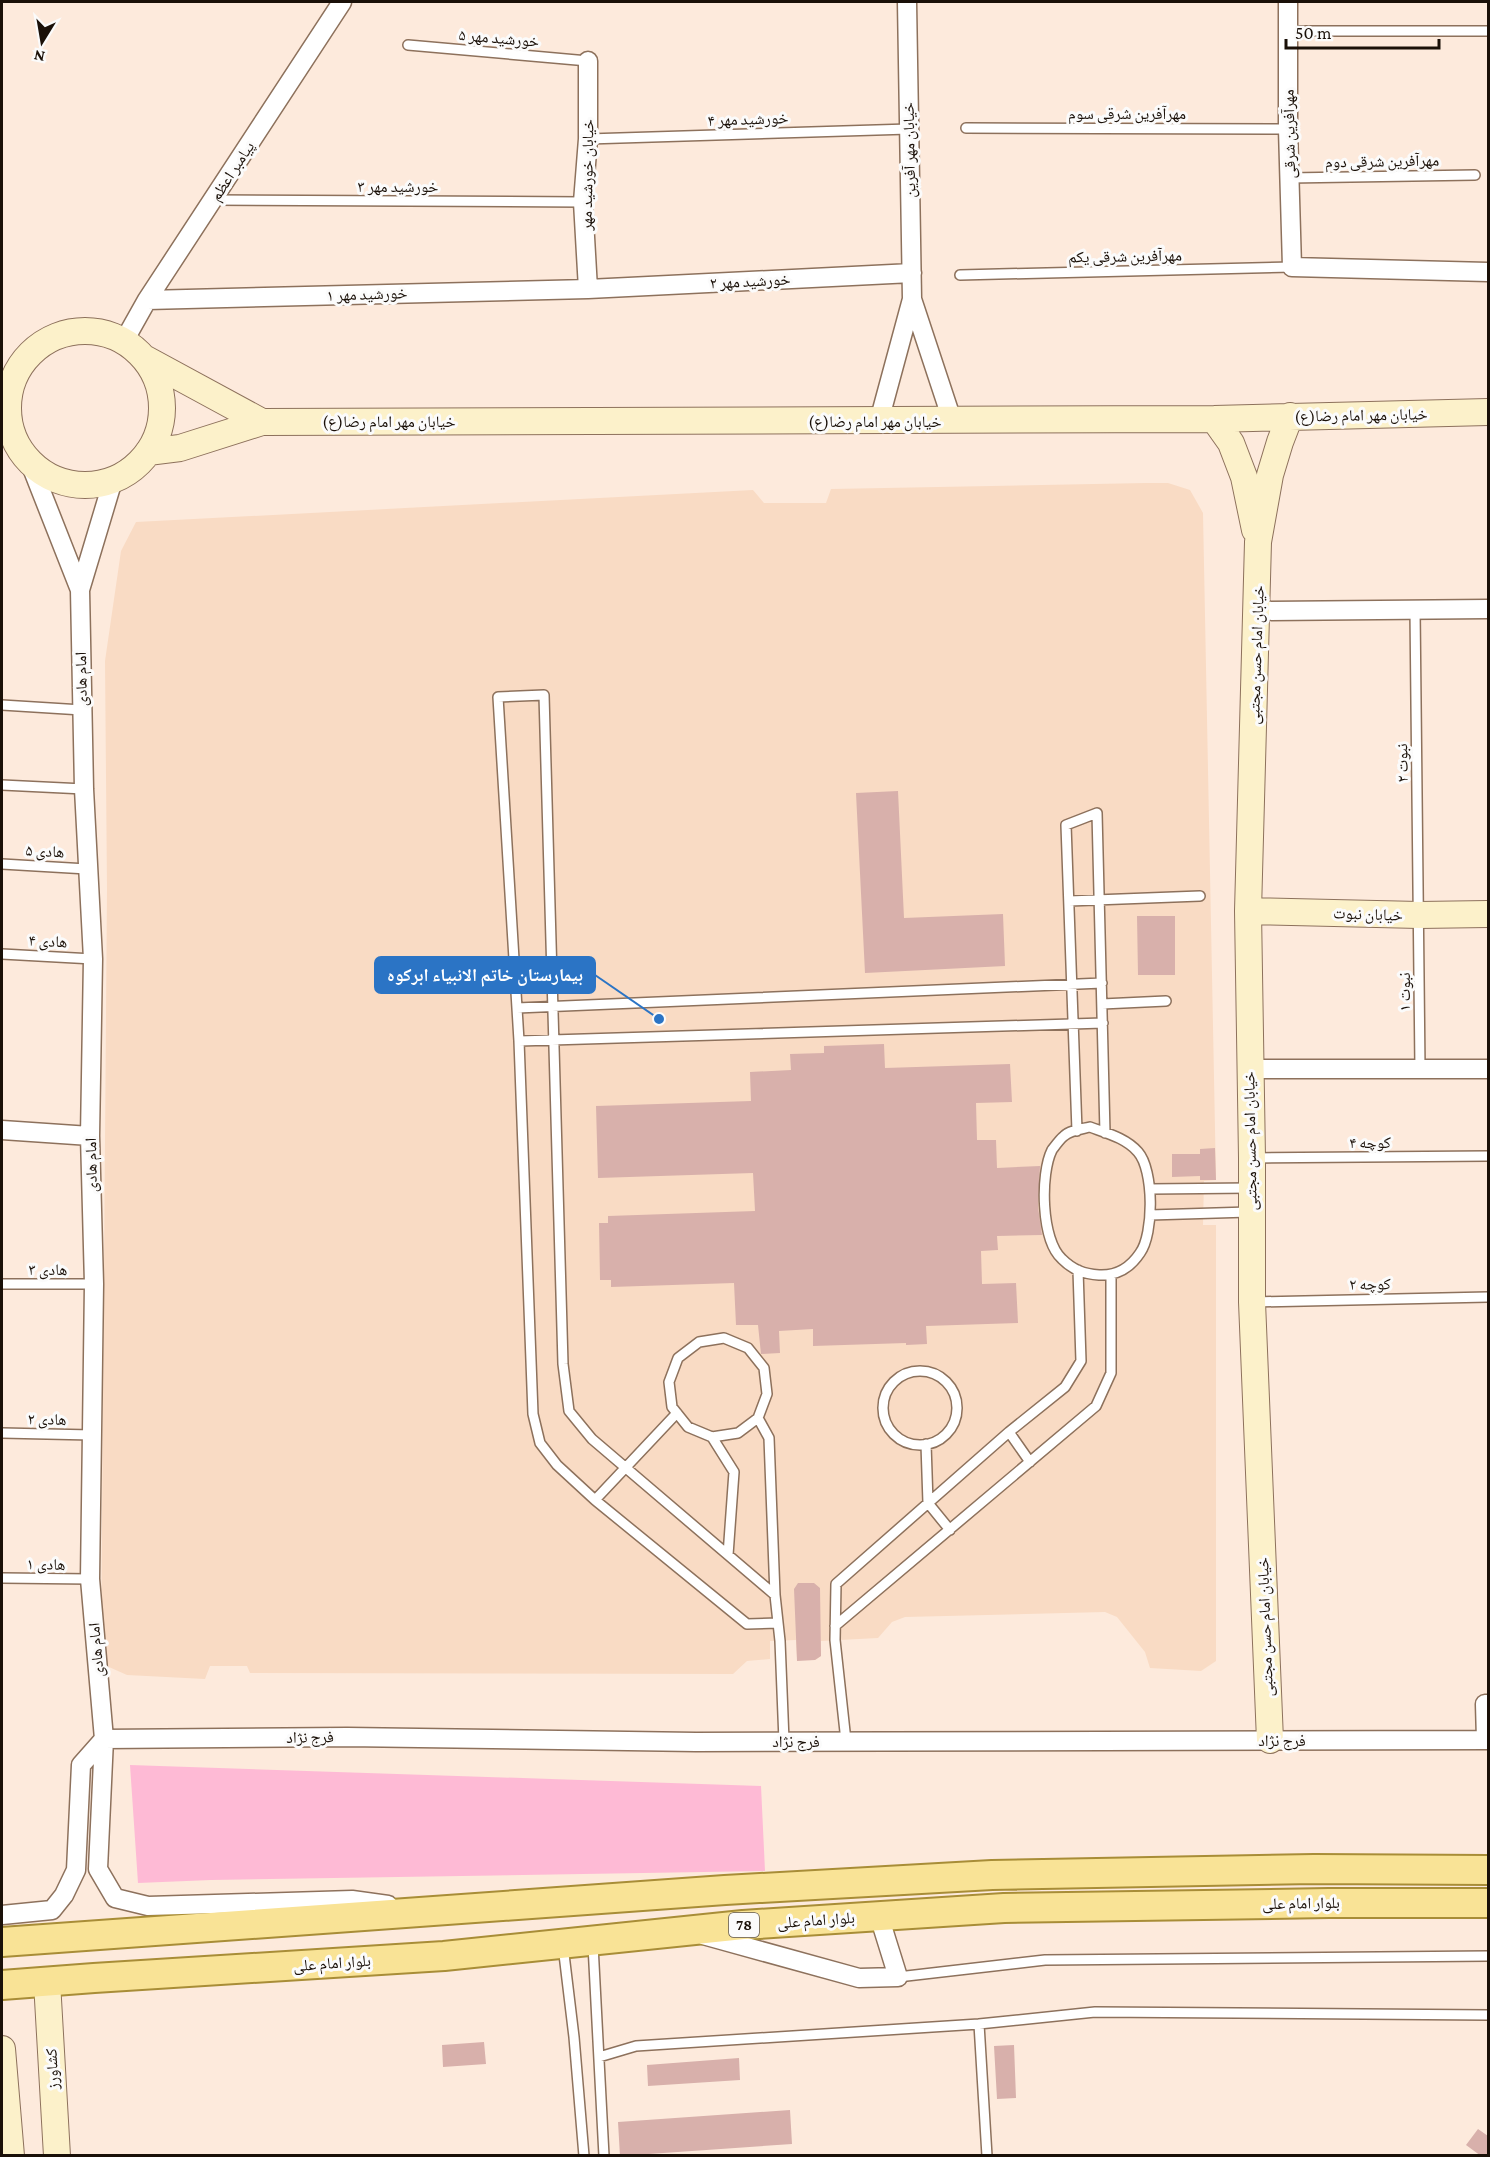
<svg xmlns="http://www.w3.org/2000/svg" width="1490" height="2157" viewBox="0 0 1490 2157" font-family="'Crimson Pro','Noto Naskh Arabic',serif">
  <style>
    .built { fill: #f9dbc4 }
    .green { fill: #febad5 }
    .building { fill: #d8b0ab }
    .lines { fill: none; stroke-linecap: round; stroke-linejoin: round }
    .lane-casing { stroke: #8d715c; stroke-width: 12 }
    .street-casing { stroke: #8d715c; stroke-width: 21 }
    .secondary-casing { stroke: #8d715c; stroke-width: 28 }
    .primary-casing { stroke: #a88d37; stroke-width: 32 }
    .lane { stroke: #fff; stroke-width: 9 }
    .street { stroke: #fff; stroke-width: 18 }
    .secondary { stroke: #fcf1ca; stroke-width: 26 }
    .primary { stroke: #f9e396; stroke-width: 28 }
    .labels { text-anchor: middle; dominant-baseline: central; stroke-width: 6; stroke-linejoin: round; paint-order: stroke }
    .shield { fill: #fbfbfb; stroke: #5e5651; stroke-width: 1.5 }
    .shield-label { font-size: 15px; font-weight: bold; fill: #1a1008 }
    .street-label { font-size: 16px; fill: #1a1008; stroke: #fbfbfb }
    .leader { fill: none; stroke: #2b74c5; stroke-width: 2 }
    .callout-dot { fill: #2b74c5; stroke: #fbfbfb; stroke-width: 2 }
    .callout { fill: #2b74c5; stroke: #2b74c5; stroke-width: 2 }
    .callout-label { font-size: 18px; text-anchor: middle; font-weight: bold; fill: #fff }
  </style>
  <rect width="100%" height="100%" fill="#fdeadc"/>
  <path class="built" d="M1146 483H1168L1190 490 1203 513 1216 1180 1204 1181 1203 1225H1216V1661L1201 1671 1150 1668 1145 1652 1117 1617 1105 1612 905 1617 892 1622 878 1638 821 1641V1656L815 1660H802L797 1657 796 1640 770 1641V1659L747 1661 733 1674 250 1673 247 1666H210L205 1679 127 1675 109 1667 101 1650 107 889 105 661 121 551 136 522 753 490 764 503H826L831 489Z"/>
  <path class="green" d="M130 1765 761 1786 765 1871 211 1880 138 1883Z"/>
  <path class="building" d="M898 791 904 918 1003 914 1005 966 865 973 856 793Z
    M1137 916H1175V975H1138Z
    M884 1044 885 1068 1010 1064 1012 1102 976 1103 977 1140H996L997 1168 1040 1166 1038 1207 1042 1235 997 1236 998 1250 981 1251 982 1284 1016 1283 1018 1323 926 1326 927 1344 906 1345V1343L813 1346V1329L779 1331 780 1353 761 1354 758 1325H736L734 1283 611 1287V1280H600L599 1223H608V1216L755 1211 753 1173 598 1178 596 1106 751 1101 750 1072 791 1070 790 1054 824 1053V1046Z
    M1215 1148 1216 1180H1200V1176L1172 1177V1154H1200V1149Z
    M798 1583H814L820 1588 821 1656 815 1660 797 1661 794 1589Z
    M484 2042 486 2064 443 2067 442 2045Z
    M1014 2045 1016 2098 997 2099 994 2046Z
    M739 2058 740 2080 648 2086 647 2065Z
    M790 2110 792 2144 620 2156 618 2122Z
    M1478 2129 1488 2136V2156H1481L1466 2145Z"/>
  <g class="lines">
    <defs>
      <path id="lane" d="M1288 31H1488
        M408 45 588 61
        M966 128 1288 129
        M588 139 909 129
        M1289 178 1475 175
        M213 200 583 202
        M960 275 1292 267
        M1415 610 1420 1069
        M2 705 82 710
        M2 785 84 789
        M2 864 87 869
        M1069 901 1200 896
        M2 954 93 959
        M1102 1004 1166 1001
        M517 1008 1102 983
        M519 1041 1103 1023
        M1090 1127C1106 1133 1126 1138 1138 1152 1154 1170 1154 1234 1140 1253 1130 1268 1117 1276 1099 1275 1084 1274 1073 1270 1062 1259 1041 1240 1040 1174 1052 1150 1055 1146 1060 1139 1064 1136 1070 1130 1082 1129 1090 1127Z
        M1077 1131 1066 825 1097 813 1105 1133
        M1254 1158 1488 1156
        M1150 1189 1251 1188
        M1150 1215 1249 1212
        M2 1284H94
        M1254 1302 1488 1297
        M883 1408a37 37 0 1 1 74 0a37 37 0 1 1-74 0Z
        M758 1418 769 1438 775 1595 780 1641 784 1741
        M1009 1432 1030 1462
        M2 1433 92 1435
        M712 1437 738 1433 758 1418 767 1394 764 1368 748 1348 724 1338 699 1342 678 1358 669 1382 672 1407 688 1427 712 1437 734 1472 728 1555
        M926 1444 928 1503 950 1530
        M595 1500 677 1413
        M2 1578 90 1579
        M775 1595 592 1439 569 1411 563 1364 544 695 498 697 519 1041 533 1414 540 1443 557 1465 595 1500 747 1624 778 1623
        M835 1626 1096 1406 1111 1373V1275
        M846 1741 835 1640 836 1584 1009 1432 1065 1387 1081 1361 1078 1270
        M593 1945 604 2156
        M563 1946 574 2037 584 2156
        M898 1977 1045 1960 1488 1956
        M599 2057 636 2046 979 2024
        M987 2156 979 2024 1095 2012 1488 2015"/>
      <path id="street" d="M1288 2V129L1292 267 1488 272
        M588 61V139L583 202 588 289
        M912 299 952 420
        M147 300 588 289 912 273
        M124 341 147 300 342 2
        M879 421 912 299 907 2
        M30 463 80 590
        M113 480 80 590 84 789 93 959 90 1136 94 1284 90 1579 104 1739 347 1737 696 1742 1488 1740
        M1257 611 1488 609
        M1249 1069H1488
        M2 1130 90 1136
        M1486 1740 1485 1704H1488
        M2 1915 52 1910 64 1895 76 1870 81 1765 104 1739 98 1869 115 1898 148 1906 352 1900 388 1905
        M703 1935 859 1978 898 1977 879 1916"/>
      <path id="secondary" d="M8 408a77 77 0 1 1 154 0a77 77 0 1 1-154 0Z
        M144 358 262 422
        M1214 419 1231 443 1244 477 1255 530
        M148 452 180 448 262 422 1214 419 1488 412
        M1248 911 1419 915 1488 914
        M1270 1740 1252 1302V1158L1248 911 1258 542 1270 475 1280 442 1290 416
        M47 1982 57 2156
        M2 2049 11 2156"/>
      <path id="primary" d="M2 1942 725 1890 992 1875 1314 1869 1488 1870
        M2 1985 94 1978 444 1956 743 1925 1004 1908 1329 1903H1488"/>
    </defs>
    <use href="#lane" class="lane-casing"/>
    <use href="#street" class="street-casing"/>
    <use href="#secondary" class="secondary-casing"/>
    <use href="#primary" class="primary-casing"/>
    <use href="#lane" class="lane"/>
    <use href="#street" class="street"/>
    <use href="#secondary" class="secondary"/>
    <use href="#primary" class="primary"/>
  </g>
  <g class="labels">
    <rect class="shield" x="729" y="1913" width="30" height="24" rx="4.5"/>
    <g class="shield-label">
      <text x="744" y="1925">78</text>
    </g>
    <g class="street-label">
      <text transform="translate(499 38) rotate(5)">خورشید مهر ۵</text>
      <text x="1127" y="113">مهرآفرین شرقی سوم</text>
      <text transform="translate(748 119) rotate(-2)">خورشید مهر ۴</text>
      <text transform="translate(1289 134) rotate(-91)">مهرآفرین شرقی</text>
      <text transform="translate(909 150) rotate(-91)">خیابان مهر آفرین</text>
      <text transform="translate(1382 161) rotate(-1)">مهرآفرین شرقی دوم</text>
      <text transform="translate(232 171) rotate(-57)">پیامبر اعظم</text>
      <text transform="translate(587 175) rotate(-89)">خیابان خورشید مهر</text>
      <text x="398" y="186">خورشید مهر ۳</text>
      <text transform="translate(1125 256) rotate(-1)">مهرآفرین شرقی یکم</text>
      <text transform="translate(750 281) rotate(-3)">خورشید مهر ۲</text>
      <text transform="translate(367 294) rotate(-2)">خورشید مهر ۱</text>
      <text transform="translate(1361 415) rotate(-1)">خیابان مهر امام رضا(ع)</text>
      <text x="389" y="421">خیابان مهر امام رضا(ع)</text>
      <text x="875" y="421">خیابان مهر امام رضا(ع)</text>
      <text transform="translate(1256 655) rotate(-88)">خیابان امام حسن مجتبی</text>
      <text transform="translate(81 679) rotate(-91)">امام هادی</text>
      <text transform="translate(1402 763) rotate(-91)">نبوت ۲</text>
      <text transform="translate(45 851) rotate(3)">هادی ۵</text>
      <text transform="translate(1368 914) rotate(2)">خیابان نبوت</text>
      <text transform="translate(48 941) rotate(3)">هادی ۴</text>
      <text transform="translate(1404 992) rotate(-90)">نبوت ۱</text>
      <text transform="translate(1250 1141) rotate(-91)">خیابان امام حسن مجتبی</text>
      <text x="1370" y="1142">کوچه ۴</text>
      <text transform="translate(91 1165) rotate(-91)">امام هادی</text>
      <text x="48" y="1269">هادی ۳</text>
      <text transform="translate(1370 1284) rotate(-1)">کوچه ۲</text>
      <text transform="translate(47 1419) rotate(1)">هادی ۲</text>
      <text transform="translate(46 1564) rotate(1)">هادی ۱</text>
      <text transform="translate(1265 1627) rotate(-92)">خیابان امام حسن مجتبی</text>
      <text transform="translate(96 1650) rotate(-95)">امام هادی</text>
      <text transform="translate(310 1737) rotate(-1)">فرج نژاد</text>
      <text x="1282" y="1740">فرج نژاد</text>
      <text x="796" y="1741">فرج نژاد</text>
      <text transform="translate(1301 1903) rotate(-1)">بلوار امام علی</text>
      <text transform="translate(816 1920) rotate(-4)">بلوار امام علی</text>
      <text transform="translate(332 1963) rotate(-4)">بلوار امام علی</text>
      <text transform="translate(52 2069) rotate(-93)">کشاورز</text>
    </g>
  </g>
  <path class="leader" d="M659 1019L595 975"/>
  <circle class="callout-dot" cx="659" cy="1019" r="6"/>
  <rect class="callout" x="375" y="957" width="220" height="36" rx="6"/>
  <g class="callout-label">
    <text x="485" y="981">بیمارستان خاتم الانبیاء ابرکوه</text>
  </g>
  <rect width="1490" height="2157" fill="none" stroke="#1a1008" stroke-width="6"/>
  <g transform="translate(42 42) rotate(191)" stroke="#fbfbfb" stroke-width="4.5" paint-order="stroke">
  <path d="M0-4.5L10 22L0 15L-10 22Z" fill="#1a1008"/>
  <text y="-9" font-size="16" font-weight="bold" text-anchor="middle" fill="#1a1008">N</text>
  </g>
  <path d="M1286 39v9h153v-9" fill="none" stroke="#1a1008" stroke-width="3"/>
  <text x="1295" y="39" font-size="18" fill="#1a1008" stroke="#fbfbfb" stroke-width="4.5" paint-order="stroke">50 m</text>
</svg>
